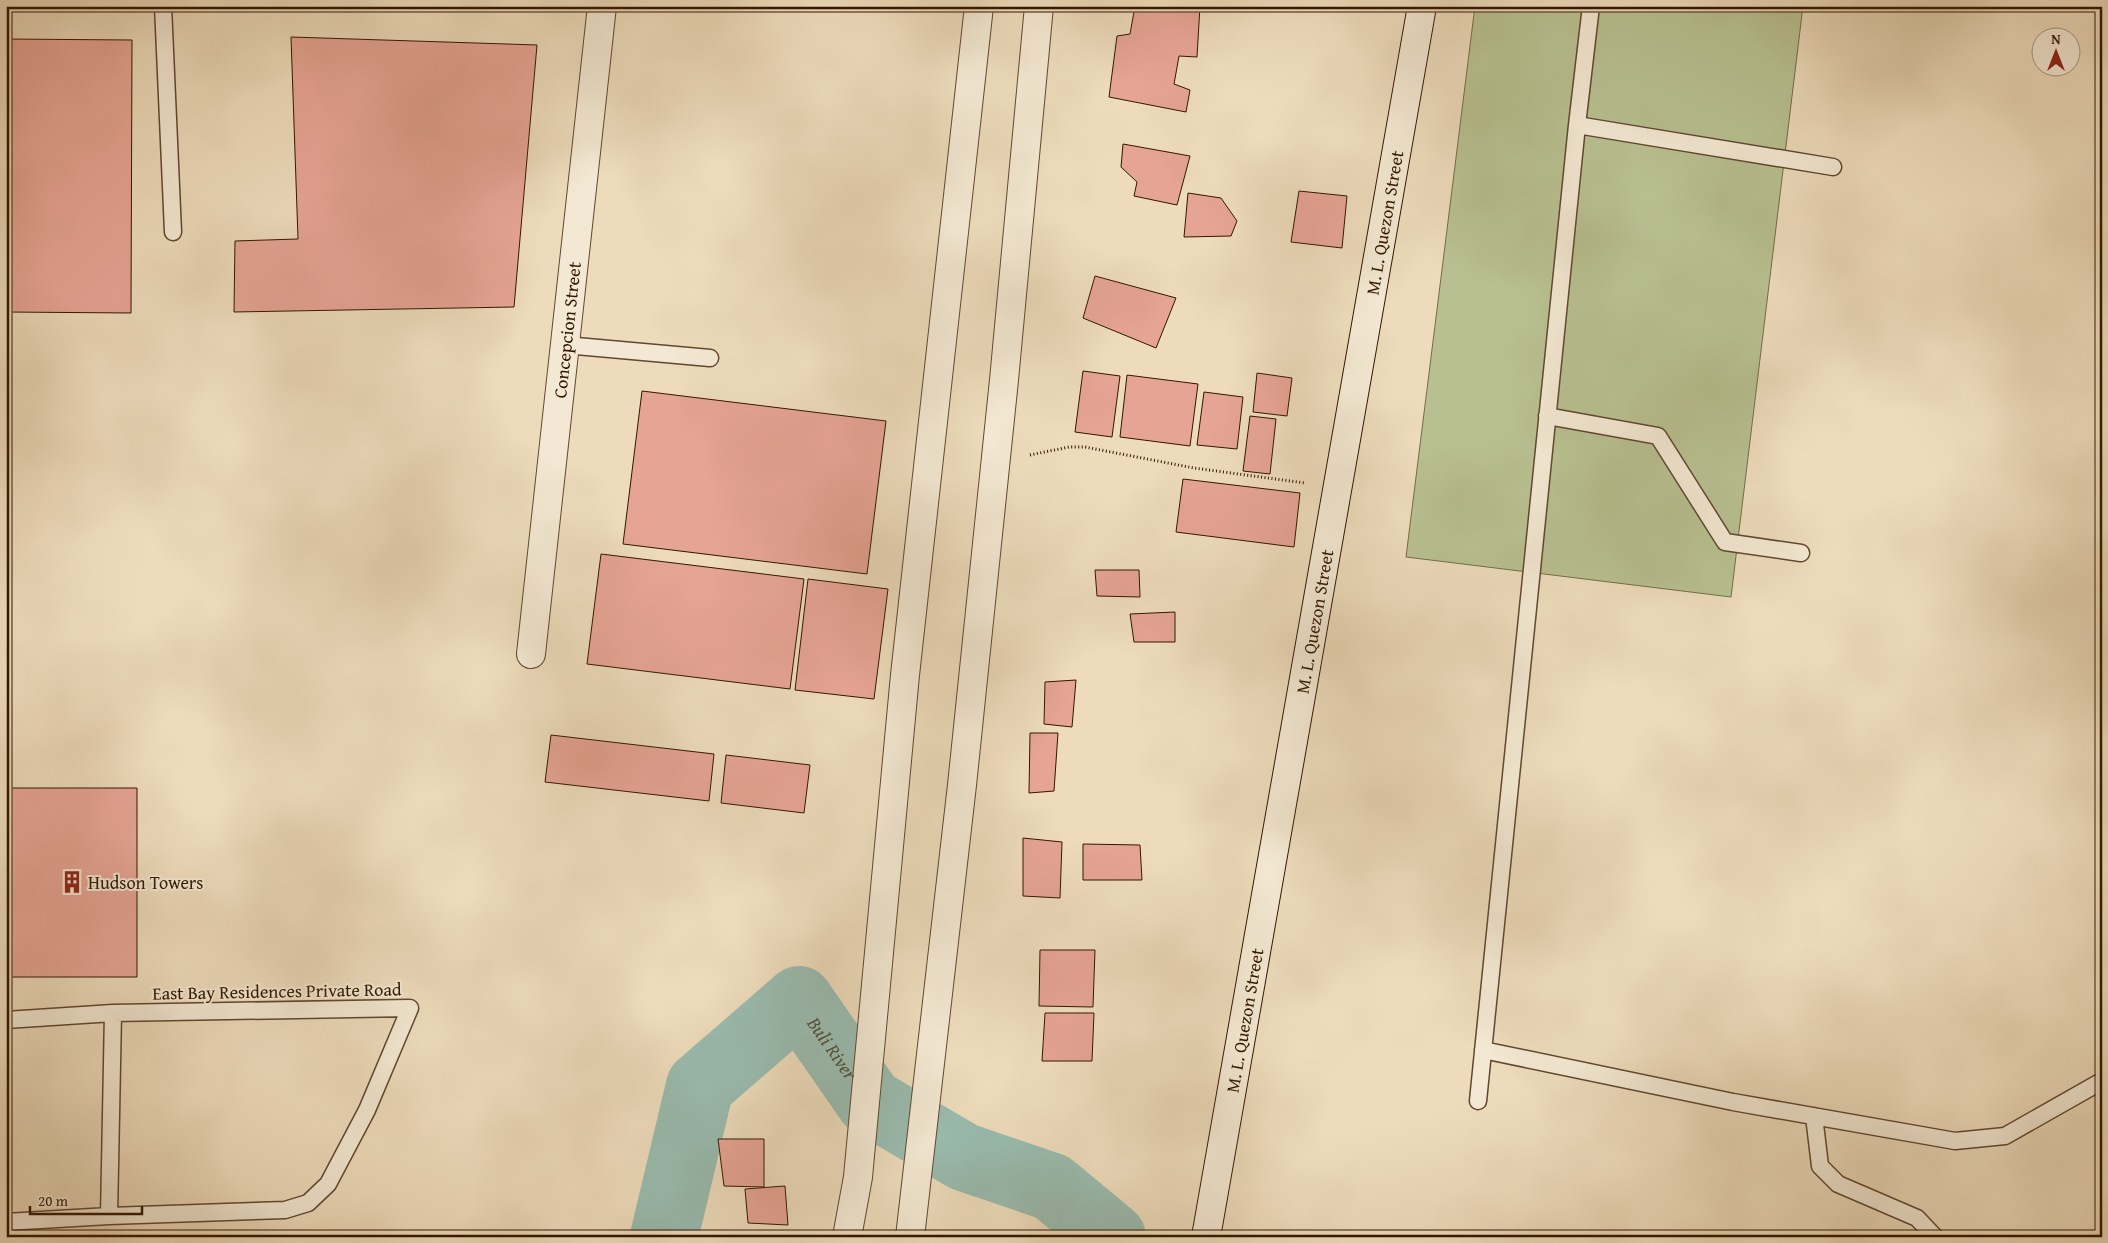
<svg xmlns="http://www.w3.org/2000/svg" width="2108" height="1243" viewBox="0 0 2108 1243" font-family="'Gentium Book Plus',serif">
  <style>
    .green { fill: #b8c091; stroke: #756c48 }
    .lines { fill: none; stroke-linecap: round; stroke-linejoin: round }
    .river { stroke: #99bbae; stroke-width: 68 }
    .building { fill: #e6a494; stroke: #321700 }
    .service-casing { stroke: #61482f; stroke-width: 19 }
    .minor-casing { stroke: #61482f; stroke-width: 30 }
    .secondary-casing { stroke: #321700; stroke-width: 30 }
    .path { stroke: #321700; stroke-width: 3; stroke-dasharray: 1 2.5; stroke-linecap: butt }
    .service { stroke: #f3e8d3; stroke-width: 16 }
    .minor { stroke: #f3e8d3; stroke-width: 28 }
    .secondary { stroke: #f3e8d3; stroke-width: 28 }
    .labels { text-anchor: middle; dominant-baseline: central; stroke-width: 4; stroke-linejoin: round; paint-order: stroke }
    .street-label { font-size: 18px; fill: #321700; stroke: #f3e8d3 }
    .poi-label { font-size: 18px; fill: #321700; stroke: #f3e8d3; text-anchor: start }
    .water-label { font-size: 19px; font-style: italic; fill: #56503d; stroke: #f3e8d3 }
  </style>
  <rect width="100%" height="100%" fill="#eddbbb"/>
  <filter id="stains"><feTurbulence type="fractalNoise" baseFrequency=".004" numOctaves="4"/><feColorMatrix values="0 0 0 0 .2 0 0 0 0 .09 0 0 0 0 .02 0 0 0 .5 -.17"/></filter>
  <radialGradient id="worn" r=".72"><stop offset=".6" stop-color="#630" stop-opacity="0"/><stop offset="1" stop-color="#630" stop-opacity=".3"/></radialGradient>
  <path class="green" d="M1475 6H1803L1731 597 1406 557Z"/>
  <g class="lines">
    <path class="river" id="s1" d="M664 1237 700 1086 799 1000 870 1102 964 1157 1052 1187 1112 1237"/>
  </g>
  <path class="building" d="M1135 6H1200L1197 57 1179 56 1174 84 1190 90 1186 112 1109 97 1117 36 1130 34Z
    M291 37 537 45 514 307 234 312 235 241 298 239Z
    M6 39 132 40 131 313 6 312Z
    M1123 144 1190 156 1177 205 1134 196 1137 182 1121 167Z
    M1299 191 1347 196 1342 248 1291 242Z
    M1188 193 1221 198 1237 221 1231 236 1184 237Z
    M1095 276 1176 298 1156 348 1083 318Z
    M1083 371 1120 376 1112 437 1075 432Z
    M1257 373 1292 378 1287 416 1253 412Z
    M1127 375 1198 384 1190 446 1120 437Z
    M642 391 886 421 867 574 623 544Z
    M1204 392 1243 397 1237 449 1197 445Z
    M1250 416 1276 419 1270 474 1243 471Z
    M1183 479 1300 493 1294 547 1176 532Z
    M601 554 804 579 790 689 587 664Z
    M1095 570H1139L1140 597 1097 596Z
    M808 579 888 589 874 699 795 690Z
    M1175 612V642H1134L1130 614Z
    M1076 680 1072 727 1044 724 1045 682Z
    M1030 733H1058L1054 791 1029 793Z
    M551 735 714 754 709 801 545 782Z
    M726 755 810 765 804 813 721 803Z
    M6 788H137V977H6Z
    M1023 838 1062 842 1060 898 1023 896Z
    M1083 844 1140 845 1142 880H1083Z
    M1040 950H1095L1093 1007 1039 1006Z
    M1045 1013H1094L1092 1061H1042Z
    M718 1139H764V1187L724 1186Z
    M785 1186 788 1225 748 1223 745 1189Z"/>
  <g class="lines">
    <defs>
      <path id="service" d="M163 6 173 232
        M1577 125 1833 167
        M565 345 710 358
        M1547 416 1658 436 1725 542 1801 553
        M6 1020 113 1013 410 1008 367 1110 328 1184 308 1203 285 1210 109 1216 6 1222
        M1483 1050 1733 1102 1955 1141 2005 1136 2102 1081
        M1478 1101 1577 125 1591 6
        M1814 1116 1820 1166 1838 1184 1917 1218 1935 1237
        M109 1216 113 1013"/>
      <g id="minor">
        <path id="s2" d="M531 654 602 6"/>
        <path d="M847 1237 858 1177 905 675 979 6"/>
        <path d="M910 1237 962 785 1004 380 1039 6"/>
      </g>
      <g id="secondary">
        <path id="s3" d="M1206 1237 1422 6"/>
      </g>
    </defs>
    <use href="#service" class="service-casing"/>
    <use href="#minor" class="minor-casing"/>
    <use href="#secondary" class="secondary-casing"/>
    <path class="path" d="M1030 455 1069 447H1085L1194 468 1305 483"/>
    <use href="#service" class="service"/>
    <use href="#minor" class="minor"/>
    <use href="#secondary" class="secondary"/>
  </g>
  <defs>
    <symbol id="building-bare" viewBox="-9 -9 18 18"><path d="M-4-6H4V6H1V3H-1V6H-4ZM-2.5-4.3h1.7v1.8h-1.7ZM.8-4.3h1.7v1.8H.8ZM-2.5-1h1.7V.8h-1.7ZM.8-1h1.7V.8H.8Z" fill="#8f2418" stroke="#f3e8d3" stroke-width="2.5" paint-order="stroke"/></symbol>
  </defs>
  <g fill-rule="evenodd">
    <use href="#building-bare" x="56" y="866" width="32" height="32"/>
  </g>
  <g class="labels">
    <g class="street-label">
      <text stroke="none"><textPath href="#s3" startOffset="1030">M. L. Quezon Street</textPath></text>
      <text stroke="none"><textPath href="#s2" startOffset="326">Concepcion Street</textPath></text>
      <text stroke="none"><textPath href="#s3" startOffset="625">M. L. Quezon Street</textPath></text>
      <text transform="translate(277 991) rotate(-1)">East Bay Residences Private Road</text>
      <text stroke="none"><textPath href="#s3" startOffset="220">M. L. Quezon Street</textPath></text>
    </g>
    <g class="poi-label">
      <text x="88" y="882">Hudson Towers</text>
    </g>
    <g class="water-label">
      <text stroke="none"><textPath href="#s1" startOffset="345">Buli River</textPath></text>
    </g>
  </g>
  <rect width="2108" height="1243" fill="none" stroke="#eddbbb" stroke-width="25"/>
  <rect x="8" y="8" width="2093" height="1228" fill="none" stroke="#321700" stroke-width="2.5"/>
  <rect x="12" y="12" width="2083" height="1218" fill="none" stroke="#321700"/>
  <g transform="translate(2056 52)"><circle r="24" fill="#f3e8d3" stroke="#a6947f"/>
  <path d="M0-4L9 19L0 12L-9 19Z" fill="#8f2418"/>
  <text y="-8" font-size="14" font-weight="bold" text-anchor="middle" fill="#321700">N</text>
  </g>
  <path d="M30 1206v8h112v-8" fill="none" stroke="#321700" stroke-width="2.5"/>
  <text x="38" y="1206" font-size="15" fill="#321700" stroke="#f3e8d3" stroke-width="4" paint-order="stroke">20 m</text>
  <rect width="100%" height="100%" filter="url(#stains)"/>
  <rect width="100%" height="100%" fill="url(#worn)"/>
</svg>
